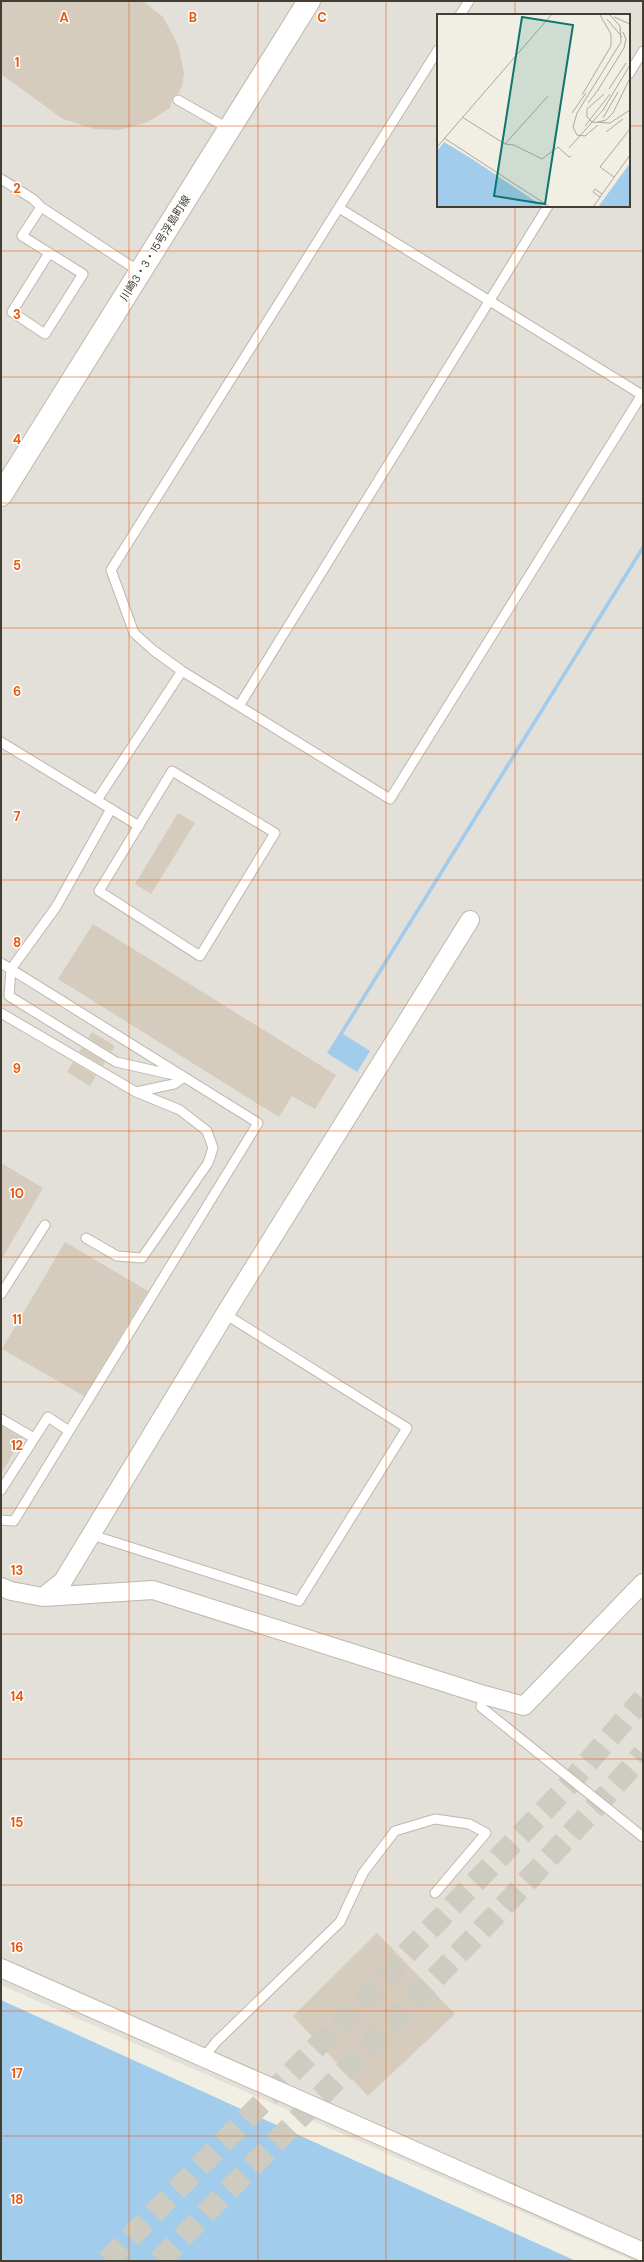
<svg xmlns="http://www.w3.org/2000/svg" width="644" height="2262" viewBox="0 0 644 2262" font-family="'DM Sans','Noto Sans JP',sans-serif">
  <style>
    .industrial { fill: #e3dfd9; fill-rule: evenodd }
    .water { fill: #a2ccec }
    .building { fill: #d5ccbd }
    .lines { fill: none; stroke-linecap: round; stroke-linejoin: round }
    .motorway-tunnel { stroke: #cecbc1; stroke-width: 22; stroke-dasharray: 22 11; stroke-linecap: butt }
    .service-casing { stroke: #bfb8aa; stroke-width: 11 }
    .minor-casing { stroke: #bfb8aa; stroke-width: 20 }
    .tertiary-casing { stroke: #bfb8aa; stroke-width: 24 }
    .service { stroke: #fff; stroke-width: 9 }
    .minor { stroke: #fff; stroke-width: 18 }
    .tertiary { stroke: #fff; stroke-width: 22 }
    .grid { fill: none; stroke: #e8590c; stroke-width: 1; stroke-opacity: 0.55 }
    .labels { text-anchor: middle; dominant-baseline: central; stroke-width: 3; stroke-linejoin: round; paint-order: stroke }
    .street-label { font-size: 11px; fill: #433e34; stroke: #fff }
    .inset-road { fill: none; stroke: #aba89e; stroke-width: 1 }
    .view { fill: #0f766e; fill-opacity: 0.15; stroke: #0f766e; stroke-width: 2 }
    .inset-edge { fill: none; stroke: #433e34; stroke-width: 2 }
    .grid-label { font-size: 13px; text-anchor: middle; font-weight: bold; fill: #e8590c; stroke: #fff; stroke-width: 3; stroke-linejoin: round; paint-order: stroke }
  </style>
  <rect width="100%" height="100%" fill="#f1eee4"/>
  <path class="industrial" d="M1 1H643V2261H634L1 1985ZM438 15H629V206H438Z"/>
  <path class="water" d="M643 544V551L343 1034 370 1051 357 1072 327 1053Z
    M1 2000 576 2261H1Z"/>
  <path class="building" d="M1 1H143L163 17 178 45 184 73 182 86 178 94 173 97 170 108 148 122 119 130 95 129 63 119 1 74Z
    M178 813 195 823 151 894 135 884Z
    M93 924 336 1075 315 1109 292 1096 279 1117 58 979Z
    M92 1032 115 1046 111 1052 88 1038Z
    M82 1048 105 1062 103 1066 79 1052Z
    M73 1062 96 1076 90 1086 67 1072Z
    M1 1163 43 1188 1 1260Z
    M65 1242 148 1291 84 1396 2 1349Z
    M1 1426 22 1438 1 1474Z
    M377 1933 455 2014 368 2096 293 2016Z"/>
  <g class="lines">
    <path class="motorway-tunnel" d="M107 2261 304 2060 562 1792 643 1699
      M159 2261C322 2094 488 1929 643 1754"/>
    <defs>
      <path id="service" d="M460 15 469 1
        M438 50 111 570 134 633 153 650 182 671 390 799 643 393
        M629 74 643 51
        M178 100 229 129
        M1 179 33 199 41 207
        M339 208 642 395
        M49 253 12 312 45 334 83 274 22 236 41 207 140 272
        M239 706 548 206
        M1 742 139 826
        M172 771 275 833 200 956 99 891Z
        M97 800 182 671
        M111 809 56 907 11 969 9 996 116 1062 174 1075
        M1 963 258 1123 14 1521 1 1520
        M1 1013 136 1092 180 1110 207 1131 213 1148 208 1163 142 1258 117 1256 86 1238
        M136 1092 174 1084 184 1077
        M1 1294 45 1225
        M1 1419 34 1438
        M1 1490 48 1417 69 1431
        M92 1535 299 1601 407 1428 225 1314
        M484 1695 481 1707 643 1837
        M203 2058 216 2042 340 1922 363 1873 395 1831 435 1819 469 1824 486 1833 435 1893"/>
      <path id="minor" d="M1 1587 11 1591 43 1597 63 1581 225 1314 470 920
        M43 1597 153 1590 484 1695 524 1706 643 1583
        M1 1968 643 2252"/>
      <path id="tertiary" d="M1 495 309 1"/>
    </defs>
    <use href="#service" class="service-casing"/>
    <use href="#minor" class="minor-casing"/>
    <use href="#tertiary" class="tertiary-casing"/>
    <use href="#service" class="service"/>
    <use href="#minor" class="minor"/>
    <use href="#tertiary" class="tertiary"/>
  </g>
  <path class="grid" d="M129 1V2261M258 1V2261M386 1V2261M515 1V15M1 126H438M629 126H643M515 206V2261M1 251H643M1 377H643M1 503H643M1 628H643M1 754H643M1 880H643M1 1005H643M1 1131H643M1 1257H643M1 1382H643M1 1508H643M1 1634H643M1 1759H643M1 1885H643M1 2011H643M1 2136H643"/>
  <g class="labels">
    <g class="street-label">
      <text transform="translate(155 248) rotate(-58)">川崎3・3・15号浮島町線</text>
    </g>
  </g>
  <g transform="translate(437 14)">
    <rect width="193" height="193" fill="#f1eee4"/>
    <path d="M7 128 32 143 107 193H0V137ZM193 149V193H161Z" fill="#a2ccec"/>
    <path class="inset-road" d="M177 3 193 10M170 5 185 23M172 75 189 49M161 76 187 34 189 25 186 18M167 80 150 95V103L155 108 173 109 193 96M145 81 174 32V20L163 1M151 89 162 75M135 99 149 79M25 103 68 130 111 82M166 104 181 78M161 108 169 106 176 99 193 64M161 111 148 122 140 121 136 113 140 99 184 28 183 12 172 0M148 112 173 80M169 118 186 105M7 124 113 193M68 130 77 131 105 145 121 133 132 143 134 142M0 133 115 0M132 134 166 96 193 51M177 163 163 153 193 115M163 183 156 178 158 175 165 180M156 193 193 141"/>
    <path class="view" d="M85 3 136 11 108 190 57 182Z"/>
    <rect width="193" height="193" class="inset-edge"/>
  </g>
  <g class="grid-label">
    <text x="64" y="22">A</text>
    <text x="193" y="22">B</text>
    <text x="322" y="22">C</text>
    <text x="17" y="67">1</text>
    <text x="17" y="193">2</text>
    <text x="17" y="319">3</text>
    <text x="17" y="444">4</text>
    <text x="17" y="570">5</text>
    <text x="17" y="696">6</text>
    <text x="17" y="821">7</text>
    <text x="17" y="947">8</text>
    <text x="17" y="1073">9</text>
    <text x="17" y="1198">10</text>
    <text x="17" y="1324">11</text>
    <text x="17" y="1450">12</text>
    <text x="17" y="1575">13</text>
    <text x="17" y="1701">14</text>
    <text x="17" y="1827">15</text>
    <text x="17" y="1952">16</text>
    <text x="17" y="2078">17</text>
    <text x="17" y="2204">18</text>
  </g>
  <rect width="644" height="2262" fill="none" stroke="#433e34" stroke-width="4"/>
</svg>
